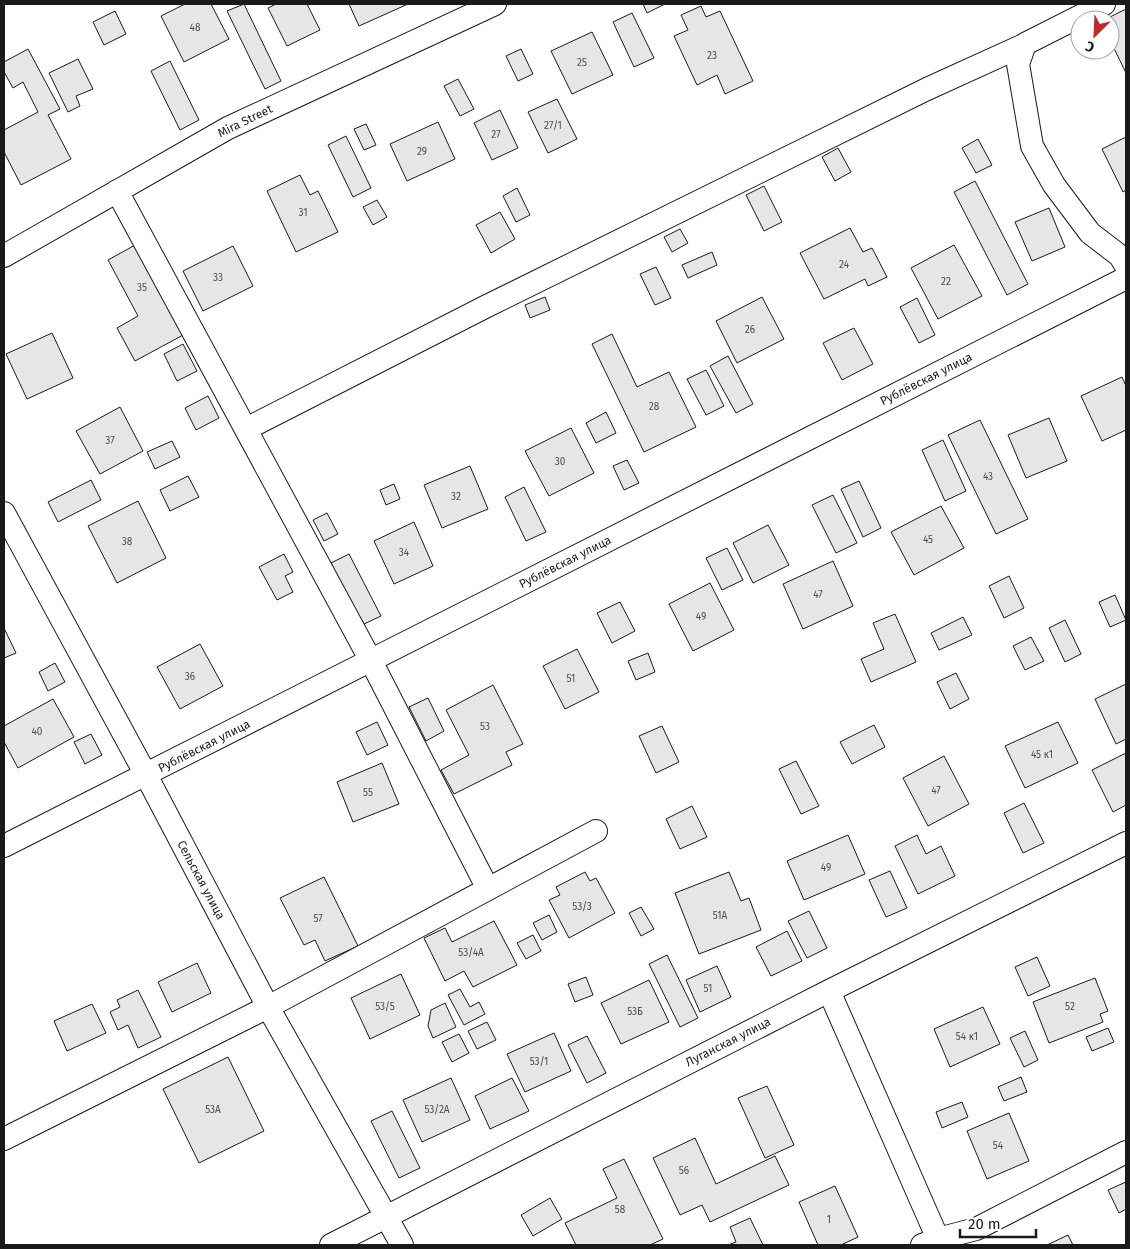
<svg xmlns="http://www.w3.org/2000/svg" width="1130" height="1249" viewBox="0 0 1130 1249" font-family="'Fira Sans',sans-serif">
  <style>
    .building { fill: #e6e6e6; stroke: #1a1a1a }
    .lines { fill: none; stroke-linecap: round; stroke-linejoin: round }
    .street-casing { stroke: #1a1a1a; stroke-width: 24 }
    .street { stroke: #fff; stroke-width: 22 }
    .labels { text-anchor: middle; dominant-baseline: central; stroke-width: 4; stroke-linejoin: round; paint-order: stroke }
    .number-label { font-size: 10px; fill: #4d4d4d }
    .street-label { font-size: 12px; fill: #1a1a1a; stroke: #fff }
  </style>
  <rect width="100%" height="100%" fill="#fff"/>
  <path class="building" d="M185 4H211L229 39 184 62 161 16Z
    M244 4 281 81 265 89 227 11Z
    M276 4H307L320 30 287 46 268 8Z
    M349 4H408L359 26Z
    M643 4H665L647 13Z
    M701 6 706 17 720 11 753 81 725 94 717 75 697 85 674 36 688 30 681 15Z
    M1126 9V73L1110 40V20H1104Z
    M115 11 126 34 104 45 93 22Z
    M632 13 654 58 634 67 613 22Z
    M592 32 613 75 572 94 551 51Z
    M28 49 60 109 48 115 71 159 21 185 4 152V130L38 112 23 82 13 88 4 72V62Z
    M521 49 533 74 518 81 506 56Z
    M78 59 93 89 76 96 80 106 68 112 49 73Z
    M170 61 199 120 180 130 151 71Z
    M458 79 474 109 460 116 444 86Z
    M557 99 577 139 548 153 528 112Z
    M500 110 518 148 492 160 474 123Z
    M438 122 455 159 407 181 390 144Z
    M366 124 376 145 364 150 354 129Z
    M346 136 371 188 353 197 328 145Z
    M1126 137V190L1123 192 1102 149Z
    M978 139 992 165 976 173 962 148Z
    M838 148 851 172 835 181 822 157Z
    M300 175 310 195 318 191 338 232 296 252 267 191Z
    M975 181 1028 284 1007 295 954 192Z
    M764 186 782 222 764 231 746 195Z
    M517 188 530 215 516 222 503 196Z
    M377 200 387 217 373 225 363 207Z
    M1049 208 1065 247 1032 261 1015 222Z
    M500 212 515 239 491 253 476 225Z
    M850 228 863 252 872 248 887 277 868 286 865 279 824 299 800 253Z
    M680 229 688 243 672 252 664 237Z
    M137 244 185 334 135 361 117 328 138 316 108 260Z
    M954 245 982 296 938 319 911 268Z
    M233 246 253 286 203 311 183 271Z
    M712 252 717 265 688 278 682 265Z
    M656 267 671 298 655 305 640 274Z
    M545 297 550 310 530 318 525 305Z
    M762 297 784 339 737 363 716 321Z
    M917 298 935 335 919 343 900 307Z
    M854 328 873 364 842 380 823 343Z
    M52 333 73 378 27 399 6 354Z
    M612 334 637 387 669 372 696 427 644 452 592 344Z
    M183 344 197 371 177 381 164 354Z
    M728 356 753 404 736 413 710 366Z
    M706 370 724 406 706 415 687 379Z
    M1122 377 1126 386V430L1102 441 1081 396Z
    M208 396 219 418 196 430 185 408Z
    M120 407 143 451 100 474 76 431Z
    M606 412 616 433 596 443 586 423Z
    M1049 418 1067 461 1026 478 1008 435Z
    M980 420 1028 519 996 534 948 435Z
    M571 428 594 473 549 496 525 451Z
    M943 440 966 491 945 501 922 450Z
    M172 441 180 457 155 469 147 452Z
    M627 460 639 483 624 490 613 466Z
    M470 466 488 509 442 528 424 485Z
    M188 476 199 497 170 511 160 490Z
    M91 480 101 500 58 522 48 502Z
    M859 481 881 528 863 537 841 489Z
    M394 484 400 499 386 505 380 490Z
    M524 487 546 532 526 541 505 497Z
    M833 495 857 543 836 553 812 505Z
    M138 501 166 558 117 583 88 526Z
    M941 506 964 548 914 575 891 532Z
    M327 513 338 534 324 541 313 520Z
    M414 522 433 566 394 584 374 541Z
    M768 525 789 565 753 583 733 543Z
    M727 548 743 580 722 590 706 558Z
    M284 554 293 572 285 576 293 592 277 600 259 567Z
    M349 554 381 616 362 625 331 563Z
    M833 561 853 606 803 629 783 584Z
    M1009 576 1024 608 1004 618 989 586Z
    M710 583 734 630 693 651 669 604Z
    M1115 595 1126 620 1110 627 1099 602Z
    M620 602 635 631 612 643 597 613Z
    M895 614 916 662 871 682 861 659 884 649 873 623Z
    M963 617 972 635 939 650 931 633Z
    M1065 620 1081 654 1065 662 1049 628Z
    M4 628 16 653 4 658Z
    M1031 637 1044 661 1025 670 1013 646Z
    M200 644 223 686 180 709 157 667Z
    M577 649 599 692 565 709 543 666Z
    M648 653 655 672 636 680 628 661Z
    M55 663 65 682 48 691 39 672Z
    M956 673 969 699 950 709 937 682Z
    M1126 684V739L1116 744 1095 699Z
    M493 685 523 744 506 752 512 765 454 794 441 770 469 755 446 710Z
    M428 698 444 731 426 741 409 707Z
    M53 699 74 737 18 768 4 742V726Z
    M377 722 388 745 367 755 356 732Z
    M1058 722 1078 763 1025 788 1005 746Z
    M874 725 885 747 852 764 840 742Z
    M662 726 679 762 656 773 639 736Z
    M91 734 102 755 85 764 74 742Z
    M1126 753V805L1113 812 1092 770Z
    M944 756 969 804 928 826 903 778Z
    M796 761 819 806 801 814 779 769Z
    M382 763 399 804 353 822 337 782Z
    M1024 803 1044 843 1023 853 1004 813Z
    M692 806 707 837 680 849 666 819Z
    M848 835 865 874 804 900 787 861Z
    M917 835 926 854 941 846 955 876 918 894 895 846Z
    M890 871 907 908 886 917 869 880Z
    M585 872 590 881 596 878 615 913 569 938 549 900 560 895 556 887Z
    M729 872 741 901 749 898 761 930 699 954 675 893Z
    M324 877 358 946 325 961 315 940 304 945 280 898Z
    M641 907 654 929 641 936 629 913Z
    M809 911 827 948 807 958 788 921Z
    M549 915 557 932 542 940 533 923Z
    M494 921 517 965 473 987 464 971 445 981 424 938 445 928 452 942Z
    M787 931 802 961 771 976 756 947Z
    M533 935 541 951 526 959 517 943Z
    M667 955 698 1018 680 1027 649 964Z
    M1037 957 1050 986 1028 996 1015 967Z
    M197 963 211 993 172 1012 158 982Z
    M717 966 731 997 700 1012 686 980Z
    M401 974 420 1015 370 1039 351 998Z
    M586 977 593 995 575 1002 568 984Z
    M1095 978 1108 1011 1100 1014 1103 1022 1049 1043 1033 1002Z
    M649 980 669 1022 621 1044 601 1003Z
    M460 989 470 1007 479 1002 485 1014 464 1025 448 995Z
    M138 990 161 1037 138 1048 128 1025 118 1030 110 1012 120 1007 117 1000Z
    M445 1003 456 1027 433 1038 428 1026 431 1010Z
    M92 1004 106 1033 67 1051 54 1021Z
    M983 1007 1000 1044 950 1067 934 1029Z
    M487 1022 496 1040 477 1049 468 1031Z
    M1108 1028 1114 1042 1092 1051 1086 1037Z
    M1025 1031 1038 1060 1024 1067 1010 1038Z
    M554 1033 571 1071 525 1092 507 1054Z
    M459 1034 469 1053 452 1062 442 1042Z
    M587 1036 606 1073 587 1083 568 1045Z
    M228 1057 264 1131 199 1163 163 1089Z
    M1021 1077 1027 1092 1004 1101 998 1087Z
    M451 1078 470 1120 422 1142 403 1100Z
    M512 1078 529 1111 490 1129 475 1096Z
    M767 1086 794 1145 765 1158 738 1098Z
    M962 1102 968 1117 942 1128 936 1112Z
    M392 1111 420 1168 399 1178 371 1121Z
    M1009 1113 1029 1161 987 1179 967 1131Z
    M695 1138 716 1184 775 1156 789 1185 710 1222 702 1205 680 1215 653 1158Z
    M624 1159 663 1239 650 1245H576L565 1223 617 1198 603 1169Z
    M1126 1182V1209L1119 1213 1108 1190Z
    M835 1186 858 1237 841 1245H818L799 1202Z
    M550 1198 562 1219 533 1236 521 1215Z
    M750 1218 763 1245H728L736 1242 730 1227Z
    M1068 1235 1073 1245H1047Z"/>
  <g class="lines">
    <defs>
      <path id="street" d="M1104 4 1025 44 1018 64 1032 146 1054 185 1090 233 1120 256 1126 266
        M117 191 371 661 488 889
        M4 256 228 128 495 4
        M246 429 487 306 927 89 1026 44
        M4 513 146 775 268 1007 402 1245
        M4 846 1126 278
        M829 991 938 1239 942 1245
        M4 1139 268 1007 596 831
        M331 1245 829 991 1126 843
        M922 1245 938 1239 976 1229 1126 1152"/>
    </defs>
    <use href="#street" class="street-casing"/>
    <use href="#street" class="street"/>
  </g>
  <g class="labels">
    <g class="number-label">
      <text x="195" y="28">48</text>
      <text x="712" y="56">23</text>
      <text x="582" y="63">25</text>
      <text x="553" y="126">27/1</text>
      <text x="496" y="135">27</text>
      <text x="422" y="152">29</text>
      <text x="303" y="213">31</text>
      <text x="844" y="265">24</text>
      <text x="218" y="278">33</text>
      <text x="946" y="282">22</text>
      <text x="142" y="288">35</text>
      <text x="750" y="330">26</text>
      <text x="654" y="407">28</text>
      <text x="110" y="441">37</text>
      <text x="560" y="462">30</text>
      <text x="988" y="477">43</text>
      <text x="456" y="497">32</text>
      <text x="928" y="540">45</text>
      <text x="127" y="542">38</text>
      <text x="404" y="553">34</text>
      <text x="818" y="595">47</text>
      <text x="701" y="617">49</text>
      <text x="190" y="677">36</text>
      <text x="571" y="679">51</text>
      <text x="485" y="727">53</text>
      <text x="37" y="732">40</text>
      <text x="1042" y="755">45 к1</text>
      <text x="936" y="791">47</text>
      <text x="368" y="793">55</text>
      <text x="826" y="868">49</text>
      <text x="582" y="907">53/3</text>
      <text x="720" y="916">51А</text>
      <text x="318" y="919">57</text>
      <text x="471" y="953">53/4А</text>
      <text x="708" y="989">51</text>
      <text x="385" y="1007">53/5</text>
      <text x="1070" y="1007">52</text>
      <text x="635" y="1012">53Б</text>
      <text x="967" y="1037">54 к1</text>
      <text x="539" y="1062">53/1</text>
      <text x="213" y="1110">53А</text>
      <text x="437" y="1110">53/2А</text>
      <text x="998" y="1146">54</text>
      <text x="684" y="1171">56</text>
      <text x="620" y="1210">58</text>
      <text x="829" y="1220">1</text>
    </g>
    <g class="street-label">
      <text transform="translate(245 121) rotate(-26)">Mira Street</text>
      <text transform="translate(926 379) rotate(-27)">Рублёвская улица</text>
      <text transform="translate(565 562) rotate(-27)">Рублёвская улица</text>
      <text transform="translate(204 746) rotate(-27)">Рублёвская улица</text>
      <text transform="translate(201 880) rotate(62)">Сельская улица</text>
      <text transform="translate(728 1042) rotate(-27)">Луганская улица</text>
    </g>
  </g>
  <rect width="1130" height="1249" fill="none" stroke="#1a1a1a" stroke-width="10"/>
  <g transform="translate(1095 35) rotate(204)"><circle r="24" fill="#ffffff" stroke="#a3a3a3"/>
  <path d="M0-4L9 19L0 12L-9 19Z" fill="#c62828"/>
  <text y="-8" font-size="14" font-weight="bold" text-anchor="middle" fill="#1a1a1a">С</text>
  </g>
  <path d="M960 1229v8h76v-8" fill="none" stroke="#1a1a1a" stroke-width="2.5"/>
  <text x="968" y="1229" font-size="15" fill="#1a1a1a" stroke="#ffffff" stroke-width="4" paint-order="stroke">20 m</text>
</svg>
